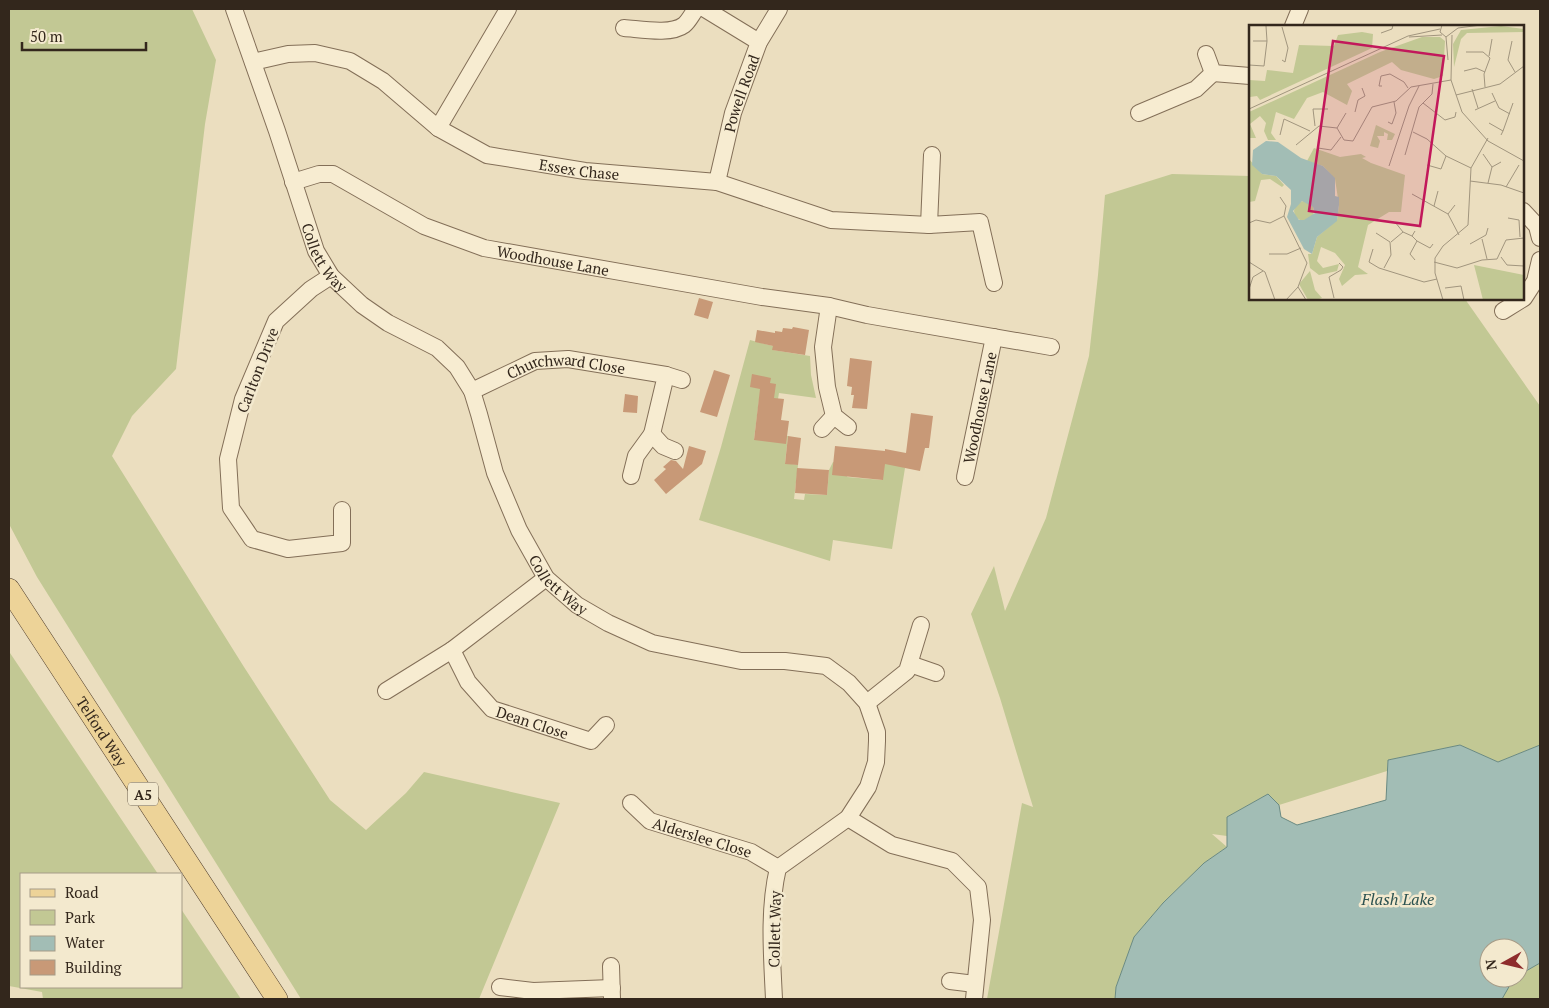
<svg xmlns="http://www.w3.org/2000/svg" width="1549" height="1008" viewBox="0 0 1549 1008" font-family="'PT Serif',serif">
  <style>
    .green { fill: #c2c894 }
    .water { fill: #a2bdb5; stroke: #6a8a82 }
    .building { fill: #c89977 }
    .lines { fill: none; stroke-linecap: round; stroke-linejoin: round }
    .minor-casing { stroke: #836f58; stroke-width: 18 }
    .major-casing { stroke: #503e2d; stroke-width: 22 }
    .minor { stroke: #f7ecd1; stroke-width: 16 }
    .major { stroke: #edd398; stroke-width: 21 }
    .labels { text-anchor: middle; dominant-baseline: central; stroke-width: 5; stroke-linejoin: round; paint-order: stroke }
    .shield { fill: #f3e9ce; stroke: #6d6151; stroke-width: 1 }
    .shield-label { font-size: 14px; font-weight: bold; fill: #33271c }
    .street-label { font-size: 15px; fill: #33271c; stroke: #f3e9ce }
    .water-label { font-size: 16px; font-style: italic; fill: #2c5250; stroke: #f3e9ce }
    .inset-road { fill: none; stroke: #a1957e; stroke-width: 1 }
    .view { fill: #c2185b; fill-opacity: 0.15; stroke: #c2185b; stroke-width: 2.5 }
    .inset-edge { fill: none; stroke: #33271c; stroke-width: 2.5 }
  </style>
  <rect width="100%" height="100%" fill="#ebdebf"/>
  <path class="green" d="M9 9H192L216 60 205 124 176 369 132 416 112 456 244 667 330 800 366 830 406 793 424 772 560 803 479 999H301L37 577 9 524Z
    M1172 174 1250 176V299H1465L1540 406V745L1498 762 1460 745 1388 760 1387 771 1279 805 1268 794 1227 817V836L1212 834 1227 847 1204 863 1163 903 1134 937 1116 987 1115 999H987L1022 803 1033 807 1000 698 971 614 994 566 1005 611 1046 518 1089 356 1098 275 1105 195Z
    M750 340 773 346V350L810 356 811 375 816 398 779 393 778 399 759 400 754 439 765 434 788 436 785 463 798 465 794 499 804 500 805 494 827 495 829 470 833 462 854 464 847 477 882 480 883 472 877 462 899 465 905 468 892 549 833 540 830 561 699 520 721 447Z
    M9 653H10L158 874H21V987H181V909L241 999H43L42 992 9 986Z
    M1540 963V999H1502L1513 978H1519V975Z"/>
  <path class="water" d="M1460 745 1498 762 1540 745V963L1519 975V948H1489V978H1514L1502 999H1115L1116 987 1134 937 1163 903 1204 863 1227 847V817L1268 794 1279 805 1281 817 1297 825 1386 800 1388 760Z"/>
  <path class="building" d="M699 298 713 302 708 319 694 315Z
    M793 327 809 330 805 355 772 350 773 346 755 342 757 330 775 333V331L782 332 783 328 792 329Z
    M850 358 872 361 867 409 852 408 854 395H851L852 387 847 386Z
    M714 370 730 375 717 417 700 412Z
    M752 374 771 378 770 383 776 384 774 398 784 399 781 420 789 421 786 444 754 440 760 389 750 387Z
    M625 394 638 396 637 413 623 412Z
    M911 413 933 416 929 448H925L920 471 885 464 883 480 832 475 835 446 885 451V449L906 453Z
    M788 436 801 438 798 465 785 464Z
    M689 446 706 451 702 464 666 494 654 480 666 469 663 467 671 460 676 461 683 469Z
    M797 468 829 470 827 495 795 493Z"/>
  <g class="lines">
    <defs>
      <g id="minor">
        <path id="s1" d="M234 9 277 131 316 251 331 276 362 305 388 323 437 348 457 367 472 391 479 414 495 473 519 530 546 578 577 605 608 623 652 643 741 661H785L826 666 849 683 867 703 877 732V741L876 762 868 787 848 818 778 868C768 910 772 956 774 999"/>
        <path d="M705 9 759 42"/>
        <path d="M1293 26 1300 9"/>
        <path d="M624 28C640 29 671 35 684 25 689 21 692 14 696 9"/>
        <path d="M1206 54 1213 73 1250 76"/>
        <path id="s2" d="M253 62 288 54 315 53 350 61 383 81 438 128 487 155 585 171 717 182 831 220 929 225"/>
        <path d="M1139 113 1196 89 1213 73"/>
        <path d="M438 128 508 9"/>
        <path d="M932 155 929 225 980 222 994 283"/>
        <path id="s3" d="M293 182 319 174H333L424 226 484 248 762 297 829 306 867 315 1051 347"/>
        <path id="s4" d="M717 182 733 113 759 42 779 9"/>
        <path d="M1523 211 1537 226 1540 238"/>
        <path d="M331 276 311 289 276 321 243 399 228 459 231 508 252 539 288 549 342 543V510"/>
        <path d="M829 306 823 347 827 387 834 416 848 427"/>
        <path d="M1503 311 1524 298 1535 281 1540 260"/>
        <path d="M666 375 682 380"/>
        <path id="s5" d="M472 391 535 361 568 359 666 375 652 434 636 456 631 476"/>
        <path d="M822 429 834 416"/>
        <path d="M652 434 663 446 675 451"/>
        <path id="s6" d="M965 477 994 337"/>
        <path d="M452 650 546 578"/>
        <path d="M910 664 936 673"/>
        <path id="s7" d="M386 691 452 650 468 682 492 709 591 741 606 725"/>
        <path d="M867 703 907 671 921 625"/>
        <path id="s8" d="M631 803 650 821 751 852 778 868"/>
        <path d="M848 818 892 845 952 861 978 887 982 920 974 999"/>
        <path d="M611 966 612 999"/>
        <path d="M950 981 975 984"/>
        <path d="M500 987 533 991 612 988"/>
      </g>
      <g id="major">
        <path id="s9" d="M9 589 277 999"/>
      </g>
    </defs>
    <use href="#minor" class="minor-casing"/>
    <use href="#major" class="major-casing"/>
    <use href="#minor" class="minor"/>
    <use href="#major" class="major"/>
  </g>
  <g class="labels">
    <rect class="shield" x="128" y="782.5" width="30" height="23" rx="4"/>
    <g class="shield-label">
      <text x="143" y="794">A5</text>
    </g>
    <g class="street-label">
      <text stroke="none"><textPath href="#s4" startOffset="92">Powell Road</textPath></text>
      <text stroke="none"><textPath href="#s2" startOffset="359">Essex Chase</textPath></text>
      <text stroke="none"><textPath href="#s1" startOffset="265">Collett Way</textPath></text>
      <text stroke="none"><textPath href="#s3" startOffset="280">Woodhouse Lane</textPath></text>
      <text transform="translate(257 370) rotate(-69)">Carlton Drive</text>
      <text stroke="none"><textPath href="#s5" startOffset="100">Churchward Close</textPath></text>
      <text stroke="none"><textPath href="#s6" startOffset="71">Woodhouse Lane</textPath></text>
      <text stroke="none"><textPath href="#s1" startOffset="685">Collett Way</textPath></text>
      <text stroke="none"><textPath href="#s7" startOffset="192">Dean Close</textPath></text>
      <text stroke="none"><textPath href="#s9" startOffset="170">Telford Way</textPath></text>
      <text stroke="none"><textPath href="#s8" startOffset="81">Alderslee Close</textPath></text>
      <text transform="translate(774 929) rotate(-89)">Collett Way</text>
    </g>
    <g class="water-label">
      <text x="1398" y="899">Flash Lake</text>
    </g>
  </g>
  <g transform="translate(1249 25)">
    <rect width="275" height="275" fill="#ebdebf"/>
    <path d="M252 1 275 4V7L218 8 212 14 205 42 204 19 212 5ZM113 7 124 9 123 23 11 75 8 71 1 72 0 55 16 56 18 45 44 48 50 20 85 21 89 10ZM173 12H191L196 16 194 51 185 54 152 45 143 37 98 59 103 66 98 80 74 67 58 73 45 94 27 87 22 108 27 115H19L15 106 17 98 11 91 1 99 7 113H0V87L131 27ZM127 100 146 109 143 115H138L139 109 135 107V111H128L131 116 129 123 121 121ZM65 123 91 132 112 129 117 132 113 133 122 138 156 150 152 187H140L119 200 109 242 119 249 106 250 93 261 90 254 96 240 86 228 72 222 68 236 74 243 90 239 88 246 70 250 61 243 59 229H63L68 212 88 195 90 180 86 154 74 141 58 136ZM0 134 13 149 27 151 35 160 33 162 21 154 12 155 6 176 0 177ZM45 186a10 10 0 1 1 20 0a10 10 0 1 1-20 0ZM225 240 275 250V275H234ZM61 246 66 265 73 273 67 275H59L50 259Z" fill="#c2c894"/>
    <path d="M17 116 29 117 52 133 74 141 86 153V171L90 172V180L88 196 68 212 63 229 55 224 38 192 42 179V165L27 151 13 149 3 140 4 125ZM53 176 64 182 66 188 55 195H50L44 186Z" fill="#a2bdb5" fill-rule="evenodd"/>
    <path class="inset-road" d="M0 0H50M193 0 191 7 197 12 209 3 232 0M33 2 39 23 36 37 33 35M132 8 143 4 144 0M203 10 202 55 213 87 239 116 275 136M160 12 193 10M197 12 199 35M4 16H18L17 1M263 16 259 35 266 47M217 27H234L241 33 235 49 236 62M240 31 243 14M0 40 15 41 18 16M215 46 227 43 236 47M133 61H130L132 51 141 49 155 57 159 63M223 64 229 83M243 68 250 83 261 89M207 70 251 59 275 41M174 78 196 95 206 92 207 87M0 84 159 11 191 4M226 85 246 76M106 87 109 75 116 71 113 63M139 97 143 99 147 88 145 77M240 98 254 106 252 110M66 101 64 84H79M88 103 97 88M254 106 264 78M164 107 178 114 197 131 222 143M31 110 35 94 61 106M47 120 70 101 88 103 95 115 104 116 123 82 147 76 162 62 202 55M69 123 82 125 92 112M234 129 243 142 252 137M156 130 170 82 183 69 184 59M178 140 192 144 197 131M140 141 160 81 170 61M221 156 252 160 275 168M239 158 243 142M257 162 270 140M163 169 199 189 206 180M185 181 189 166M199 189 210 210M35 191 58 238 49 262 37 275M259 193 270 195 271 212M146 197 154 207 163 211 166 206M0 198 7 195 21 198 35 191 37 181 31 172M127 208 141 217 142 230 135 243M163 211 168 216 161 229 166 235M233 214 238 234M168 216 181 223 184 219M142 217 154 207M221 219 237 210 239 203M124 224 120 237 130 243 175 257 188 254M20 229H38L52 223M252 232 258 240 275 241M0 237 16 247 26 275M185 237 208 243 233 235 248 234 257 215 275 213M49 262 57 275M196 263 212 261 215 275M0 264 4 252 14 246M85 273 80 252 92 245 94 242 90 238M75 275H100M194 275 186 248V233L194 221 219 200 222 143 239 113"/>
    <path class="view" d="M84 16 195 31 171 201 60 186Z"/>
    <rect width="275" height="275" class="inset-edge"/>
  </g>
  <rect width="1549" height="1008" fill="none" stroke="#33271c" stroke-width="20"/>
  <rect x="20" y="873" width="162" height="115" fill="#f3e9ce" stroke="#a69b87"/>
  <rect x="30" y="889" width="25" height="8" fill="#edd398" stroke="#a69b87"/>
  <text x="65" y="898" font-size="15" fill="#33271c">Road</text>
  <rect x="30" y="910" width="25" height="15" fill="#c2c894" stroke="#a69b87"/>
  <text x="65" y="923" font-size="15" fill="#33271c">Park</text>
  <rect x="30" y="936" width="25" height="15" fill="#a2bdb5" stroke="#a69b87"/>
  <text x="65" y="948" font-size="15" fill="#33271c">Water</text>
  <rect x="30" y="960" width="25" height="15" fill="#c89977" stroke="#a69b87"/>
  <text x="65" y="973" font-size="15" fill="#33271c">Building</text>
  <g transform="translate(1504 963) rotate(262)"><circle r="24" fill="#f3e9ce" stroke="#a69b87"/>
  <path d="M0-4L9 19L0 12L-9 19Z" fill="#8e2c2c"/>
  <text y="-8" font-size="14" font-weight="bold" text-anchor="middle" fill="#33271c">N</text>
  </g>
  <path d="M22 42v8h124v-8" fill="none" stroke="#33271c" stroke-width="2.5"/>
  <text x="30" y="42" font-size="15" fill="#33271c" stroke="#f3e9ce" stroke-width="4" paint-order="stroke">50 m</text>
</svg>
